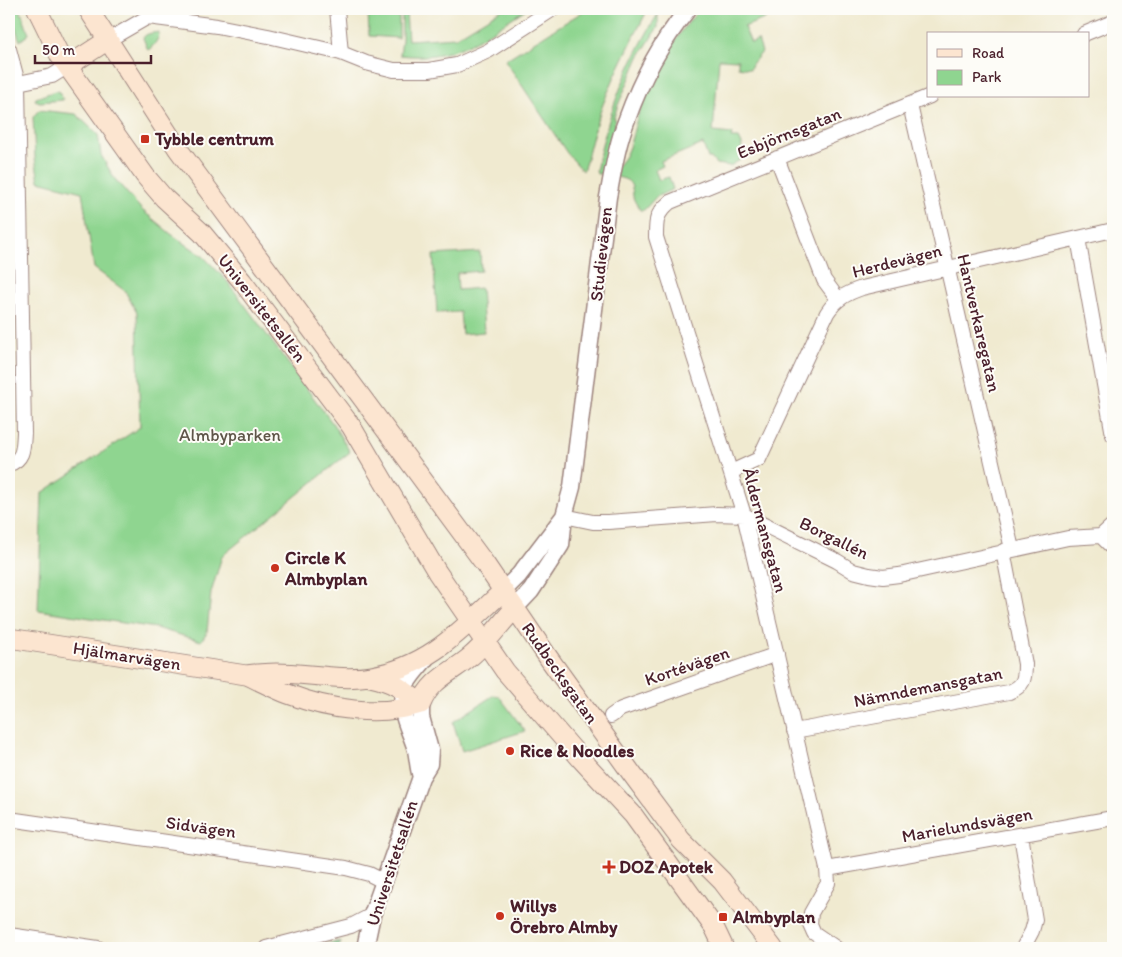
<svg xmlns="http://www.w3.org/2000/svg" width="1122" height="957" viewBox="0 0 1122 957" font-family="Itim,sans-serif">
  <style>
    .built { fill: #f6d2c4 }
    .green { fill: #8fd590; stroke: #6c7a5e }
    .forest { fill: #73b67a; stroke: #5e6a52 }
    .lines { fill: none; stroke-linecap: round; stroke-linejoin: round }
    .minor-casing { stroke: #9d847e; stroke-width: 16 }
    .tertiary-casing { stroke: #9d847e; stroke-width: 19 }
    .secondary-casing { stroke: #9d847e; stroke-width: 21 }
    .minor { stroke: #fff; stroke-width: 14 }
    .tertiary { stroke: #fff; stroke-width: 16 }
    .secondary { stroke: #fce5d0; stroke-width: 19 }
    .poi-dot { fill: #c8321e; stroke: #fdfcf7; stroke-width: 2 }
    .labels { text-anchor: middle; dominant-baseline: central; stroke-width: 4; stroke-linejoin: round; paint-order: stroke }
    .street-label { font-size: 18px; fill: #4a1f2b; stroke: #fdfcf7 }
    .poi-label { font-size: 18px; font-weight: bold; fill: #4a1f2b; stroke: #fdfcf7; text-anchor: start }
    .park-label { font-size: 18px; fill: #5f5649; stroke: #fdfcf7 }
  </style>
  <rect width="100%" height="100%" fill="#fdfcf7"/>
  <filter id="ink" filterUnits="userSpaceOnUse"><feTurbulence type="fractalNoise" baseFrequency=".02" numOctaves="2"/><feDisplacementMap in="SourceGraphic" scale="10" xChannelSelector="R" yChannelSelector="G"/><feConvolveMatrix kernelMatrix="1 2 1 2 8 2 1 2 1" color-interpolation-filters="sRGB"/></filter>
  <filter id="wash" filterUnits="userSpaceOnUse"><feTurbulence type="fractalNoise" baseFrequency=".0096" numOctaves="4" result="noise"/><feDisplacementMap in="SourceGraphic" scale="20" xChannelSelector="R" yChannelSelector="G"/><feGaussianBlur stdDeviation="1.12" result="paint"/><feColorMatrix in="noise" values="0 0 0 0 0 0 0 0 0 0 0 0 0 0 0 0 0 1.4 0 .05"/><feComposite in="paint" operator="in"/></filter>
  <g filter="url(#wash)">
    <rect width="100%" height="100%" fill="#f0ead0"/>
    <path class="built" d="M151 9H286L152 15Z"/>
    <path class="green" d="M9 9H20L29 34 20 41Z
      M368 9H399V38L369 36Z
      M402 9H422V11L406 13 408 40 456 37 502 9H526C482 37 455 62 400 55L402 40Z
      M587 9H646L645 15C628 49 610 83 598 118 592 136 589 154 583 171L567 153 505 60Z
      M700 9H789L744 27 751 43 758 40 762 52 752 64 750 69 738 67V60L719 59 713 132 732 134 731 138H739L742 144 740 160 730 166 716 164 711 158H708L703 144 661 161 663 166 655 170 659 180 669 177 673 189 656 197 644 210H640C638 206 633 200 633 196 632 179 628 180 613 176 616 165 620 164 625 156 632 143 634 126 639 112 653 75 673 38 700 9Z
      M658 14V27L639 57 618 105 614 117 617 137 612 151 605 161 601 174H597L596 171C608 112 627 65 658 14Z
      M159 32C160 38 153 47 148 50L143 38C146 33 153 33 159 32Z
      M55 91H59L63 100 40 102 35 100 36 98Z
      M39 110 76 114 98 135 101 155 114 178 142 210 171 234 203 256 227 281 333 424 350 452 222 556 211 593 207 632 201 641 156 628 38 610 42 493 140 427 137 313 125 291 94 268 82 192 39 181 35 158 33 117Z
      M480 252 481 271 457 273 458 290 481 288 484 332 462 334 460 312 437 313 433 255Z
      M494 695 499 696 525 731 462 751 453 722Z"/>
    <path class="forest" d="M341 941 339 948H306Z"/>
  </g>
  <g filter="url(#ink)">
    <g class="lines">
      <defs>
        <path id="minor" d="M337 9 341 53
          M148 17 217 26 268 36 341 53 366 63 394 70H429L457 65 488 51 553 9
          M1084 34 1113 22
          M108 40 148 17
          M9 49 18 83 24 433C23 447 24 460 9 464
          M18 83 52 76 68 66
          M910 105 1012 549
          M777 158 824 280 838 299
          M1078 238 1113 435
          M731 472 759 459 827 313C836 299 847 293 862 288L1113 230
          M564 516 593 522H608L717 514 744 515 837 561 853 571 869 575 883 577 899 575 1068 538 1101 536 1113 548
          M1101 536 1113 525
          M611 716 621 709 777 654
          M794 731 1009 692C1024 686 1025 679 1025 664L1003 551
          M9 819 346 868 369 874 385 882
          M1021 835 1035 920 1032 931 1023 948
          M827 869 1113 818
          M9 935 98 948
          M266 948 351 926 372 915
          M836 948 814 933 810 924 811 913 828 883 827 869 744 515 656 237C656 219 656 214 670 202L930 96"/>
        <path id="tertiary" d="M503 591 519 575 564 516
          M515 608 531 591 561 545 564 516 572 487 608 197C613 171 617 144 627 119 641 80 662 41 688 9
          M421 777C418 768 418 759 416 750 411 731 397 711 404 690 407 678 419 668 426 658
          M365 948 372 915 421 777 429 764 430 750 421 717V704"/>
        <path id="secondary" d="M37 9 60 56 146 177 164 198 202 233 242 281 351 426 437 572 505 671 581 759 633 815 714 927 724 948
          M88 9 178 149 485 564 550 660 632 774 681 840 722 881 773 948
          M68 66 108 40
          M9 638 246 675C256 674 266 673 276 673 307 673 341 681 371 676 429 667 462 629 503 591
          M249 676C262 682 275 689 288 694 329 710 379 717 421 704
          M370 677C394 682 403 689 421 704
          M421 704C431 679 451 673 470 657 487 643 500 624 515 608"/>
      </defs>
      <use href="#minor" class="minor-casing"/>
      <use href="#tertiary" class="tertiary-casing"/>
      <use href="#secondary" class="secondary-casing"/>
      <use href="#minor" class="minor"/>
      <use href="#tertiary" class="tertiary"/>
      <use href="#secondary" class="secondary"/>
    </g>
  </g>
  <g class="poi-dot">
    <rect x="140" y="134" width="10" height="10" rx="2.5"/>
    <circle cx="275" cy="568" r="5"/>
    <circle cx="510" cy="751" r="5"/>
    <path d="M606.5 859.5h5v5h5v5h-5v5h-5v-5h-5v-5h5z"/>
    <circle cx="500" cy="916" r="5"/>
    <rect x="718" y="912" width="10" height="10" rx="2.5"/>
  </g>
  <g class="labels">
    <g class="street-label">
      <text transform="translate(789 133) rotate(-22)">Esbjörnsgatan</text>
      <text transform="translate(601 254) rotate(-84)">Studievägen</text>
      <text transform="translate(897 261) rotate(-14)">Herdevägen</text>
      <text transform="translate(262 308) rotate(52)">Universitetsallén</text>
      <text transform="translate(979 323) rotate(77)">Hantverkaregatan</text>
      <text transform="translate(765 530) rotate(75)">Åldermansgatan</text>
      <text transform="translate(834 538) rotate(26)">Borgallén</text>
      <text transform="translate(127 656) rotate(9)">Hjälmarvägen</text>
      <text transform="translate(687 666) rotate(-19)">Kortévägen</text>
      <text transform="translate(560 673) rotate(55)">Rudbecksgatan</text>
      <text transform="translate(928 687) rotate(-11)">Nämndemansgatan</text>
      <text transform="translate(967 825) rotate(-10)">Marielundsvägen</text>
      <text transform="translate(201 827) rotate(8)">Sidvägen</text>
      <text transform="translate(392 863) rotate(-72)">Universitetsallén</text>
    </g>
    <g class="poi-label">
      <text x="155" y="139">Tybble centrum</text>
      <text x="285" y="558">Circle K<tspan x="285" dy="21">Almbyplan</tspan></text>
      <text x="520" y="751">Rice &amp; Noodles</text>
      <text x="619" y="867">DOZ Apotek</text>
      <text x="510" y="906">Willys<tspan x="510" dy="21">Örebro Almby</tspan></text>
      <text x="733" y="917">Almbyplan</text>
    </g>
    <g class="park-label">
      <text x="230" y="435">Almbyparken</text>
    </g>
  </g>
  <rect width="1122" height="957" fill="none" stroke="#fdfcf7" stroke-width="30"/>
  <rect x="927" y="32" width="162" height="65" fill="#fdfcf7" stroke="#b5a4a5"/>
  <rect x="937" y="49" width="25" height="8" fill="#fce5d0" stroke="#b5a4a5"/>
  <text x="972" y="58" font-size="15" fill="#4a1f2b">Road</text>
  <rect x="937" y="70" width="25" height="15" fill="#8fd590" stroke="#b5a4a5"/>
  <text x="972" y="82" font-size="15" fill="#4a1f2b">Park</text>
  <path d="M35 55v8h116v-8" fill="none" stroke="#4a1f2b" stroke-width="2.5"/>
  <text x="42" y="55" font-size="15" fill="#4a1f2b" stroke="#fdfcf7" stroke-width="4" paint-order="stroke">50 m</text>
</svg>
